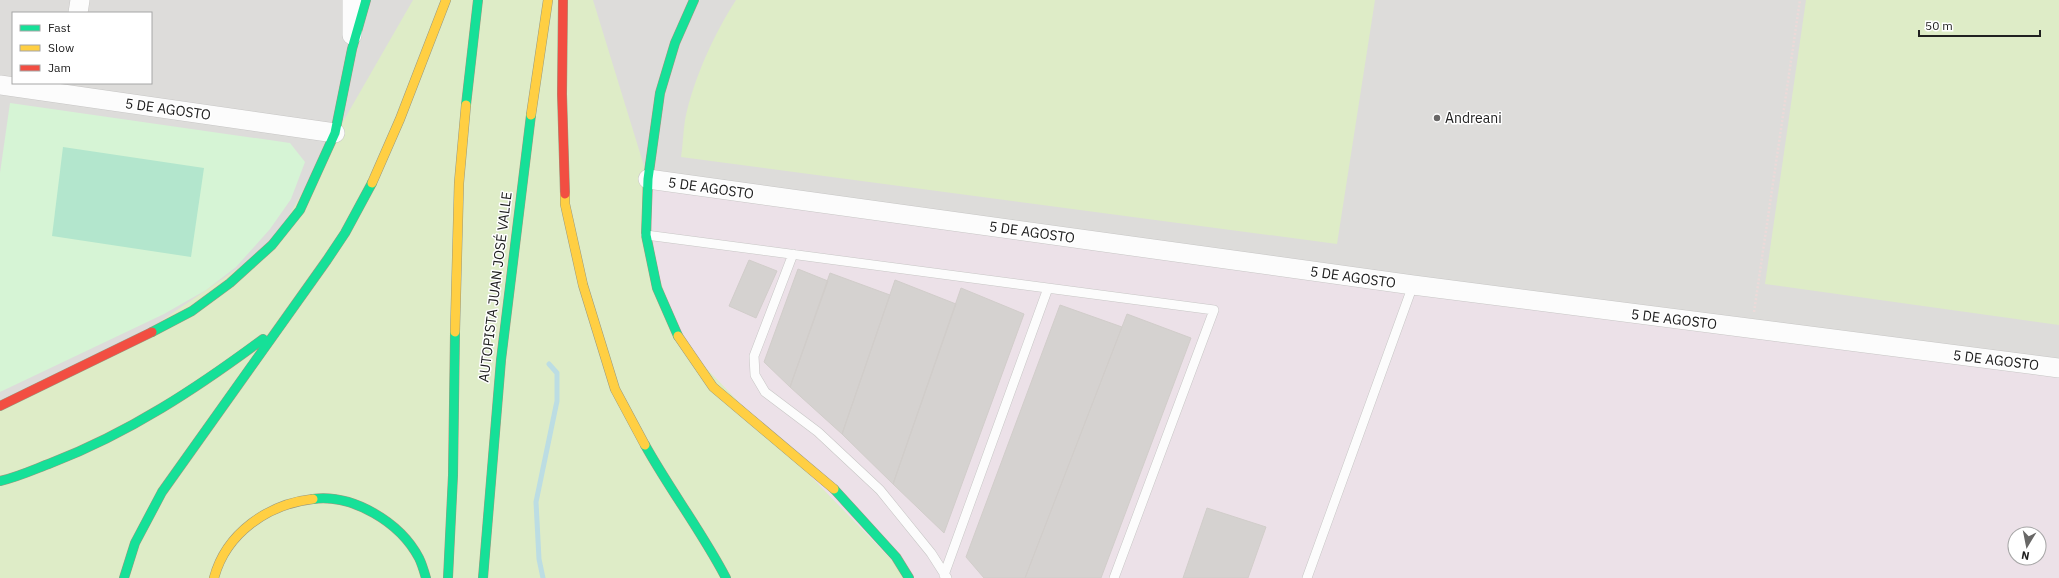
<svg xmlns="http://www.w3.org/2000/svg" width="2059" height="578" viewBox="0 0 2059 578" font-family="'IBM Plex Sans',sans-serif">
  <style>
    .residential { fill: #dddcda; fill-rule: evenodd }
    .industrial { fill: #ece1e8; fill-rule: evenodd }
    .grass { fill: #deecc7 }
    .park { fill: #d6f4d5 }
    .pitch { fill: #b3e6cd }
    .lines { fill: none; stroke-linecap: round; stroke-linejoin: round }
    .stream { stroke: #bcdde3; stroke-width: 5 }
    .building { fill: #d5d2d0; stroke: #d1cdca }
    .lane-casing { stroke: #c7c6c5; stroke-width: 10 }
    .street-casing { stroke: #c7c6c5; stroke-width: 20 }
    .fast-casing { stroke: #99997f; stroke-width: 10 }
    .slow-casing { stroke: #99997f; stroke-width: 10 }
    .jam-casing { stroke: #99997f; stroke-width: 10 }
    .path { stroke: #ecdad9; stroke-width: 2.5; stroke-dasharray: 2 2; stroke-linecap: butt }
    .lane { stroke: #fcfcfc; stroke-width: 9 }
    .street { stroke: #fcfcfc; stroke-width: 19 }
    .fast { stroke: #16e098; stroke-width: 9 }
    .slow { stroke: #ffcf43; stroke-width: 9 }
    .jam { stroke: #f24e42; stroke-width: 9 }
    .poi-dot { fill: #686766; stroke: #fff; stroke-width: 1.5 }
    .labels { text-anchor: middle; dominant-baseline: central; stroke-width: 3; stroke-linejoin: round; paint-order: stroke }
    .street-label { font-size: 14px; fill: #202020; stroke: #fff }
    .poi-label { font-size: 14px; fill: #202020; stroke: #fff; text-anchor: start }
  </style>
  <rect width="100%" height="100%" fill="#eeece9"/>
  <path class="residential" d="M0 0H2059V578H0ZM13 13H151V83H13ZM2015 534H2039V558H2015Z"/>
  <path class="industrial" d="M648 179 2059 368V578H909L713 387 657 288ZM2015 534H2039V558H2015Z"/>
  <path class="grass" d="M413 0H593L648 179 646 235 680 341 909 578H0V406L123 347 272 245Z
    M736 0H1375L1337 244 681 157C683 145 683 132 685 120 693 80 714 34 736 0Z
    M1806 0H2059V325L1765 284Z"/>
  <path class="park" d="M10 103 290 143 305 162 291 199 270 229 236 267 206 290 164 314 0 392V173Z"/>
  <path class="pitch" d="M63 147 204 168 191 257 52 236Z"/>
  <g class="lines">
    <path class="stream" d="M543 578 539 559 536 502 557 401V373L549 364"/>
  </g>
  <path class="building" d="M749 260 777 271 756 318 729 306Z
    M798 269 828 281 790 387 764 362Z
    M830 273 890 295 842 434 790 387Z
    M895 280 956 304 893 484 842 434Z
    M961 288 1024 314 944 533 893 484Z
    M1060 305 1122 327 1025 578H984L966 557Z
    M1127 314 1191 338 1101 578H1025Z
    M1207 508 1266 527 1248 578H1183Z"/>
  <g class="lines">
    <defs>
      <path id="lane" d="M646 235 1214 310 1114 578
        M793 254 754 356 755 375 765 392 818 432 880 490 931 553 947 578
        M944 575 1048 288
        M1307 578 1413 285"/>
      <path id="street" d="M352 0V35
        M78 13 80 0
        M0 85 335 133
        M648 179 1413 285 2059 368"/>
      <path id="fast" d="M466 105 478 0
        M152 332 192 311 230 283 272 245 300 210 335 133 352 49 366 0
        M678 336 657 288 646 235 648 179 660 93 675 43 694 0
        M645 445C670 490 702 532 726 578
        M0 481C18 477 35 469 51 463 129 433 197 388 263 339
        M834 489 896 557 909 578
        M313 499C353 494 400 522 419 558 422 564 424 571 426 578
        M124 578 135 543 162 492 327 260 345 233 372 183
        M448 578 453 475 455 332
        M483 578 501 360 531 115"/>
      <path id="slow" d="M531 115 548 0
        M372 183 400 119 446 0
        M565 194V204L583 285 615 389 645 445
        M455 332 459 183 466 105
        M678 336 713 387 834 489
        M214 578C226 533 268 504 313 499"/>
      <path id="jam" d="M563 0 562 94 565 194
        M0 406 152 332"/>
    </defs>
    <use href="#lane" class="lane-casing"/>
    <use href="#street" class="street-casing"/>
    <use href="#fast" class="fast-casing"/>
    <use href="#slow" class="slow-casing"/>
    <use href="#jam" class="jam-casing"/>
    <path class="path" d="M1754 312 1800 0"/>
    <use href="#lane" class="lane"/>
    <use href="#street" class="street"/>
    <use href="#fast" class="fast"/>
    <use href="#slow" class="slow"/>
    <use href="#jam" class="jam"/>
  </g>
  <circle class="poi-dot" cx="1437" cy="118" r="4"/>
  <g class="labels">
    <g class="street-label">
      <text transform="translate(168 109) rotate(8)">5 DE AGOSTO</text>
      <text transform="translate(711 188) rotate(8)">5 DE AGOSTO</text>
      <text transform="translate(1032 232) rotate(8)">5 DE AGOSTO</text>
      <text transform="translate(1353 277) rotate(8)">5 DE AGOSTO</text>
      <text transform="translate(495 287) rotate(-83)">AUTOPISTA JUAN JOSÉ VALLE</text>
      <text transform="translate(1674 319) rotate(7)">5 DE AGOSTO</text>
      <text transform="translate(1996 360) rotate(7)">5 DE AGOSTO</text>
    </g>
    <g class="poi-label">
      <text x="1445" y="118">Andreani</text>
    </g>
  </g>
  <rect x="12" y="12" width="140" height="72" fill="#ffffff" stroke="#a6a6a6"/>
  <rect x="20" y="25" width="20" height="6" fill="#16e098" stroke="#a6a6a6"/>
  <text x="48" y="32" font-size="12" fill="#202020">Fast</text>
  <rect x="20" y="45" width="20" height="6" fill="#ffcf43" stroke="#a6a6a6"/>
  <text x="48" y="52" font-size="12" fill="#202020">Slow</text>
  <rect x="20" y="65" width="20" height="6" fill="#f24e42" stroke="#a6a6a6"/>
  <text x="48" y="72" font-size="12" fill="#202020">Jam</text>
  <g transform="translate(2027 546) rotate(190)"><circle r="19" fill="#ffffff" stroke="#a6a6a6"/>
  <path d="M0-3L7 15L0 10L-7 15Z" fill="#686766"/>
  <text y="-6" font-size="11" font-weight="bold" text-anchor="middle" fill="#202020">N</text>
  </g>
  <path d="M1919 30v6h121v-6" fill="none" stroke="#202020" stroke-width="2"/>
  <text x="1925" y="30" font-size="12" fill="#202020" stroke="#ffffff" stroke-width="3" paint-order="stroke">50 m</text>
</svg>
